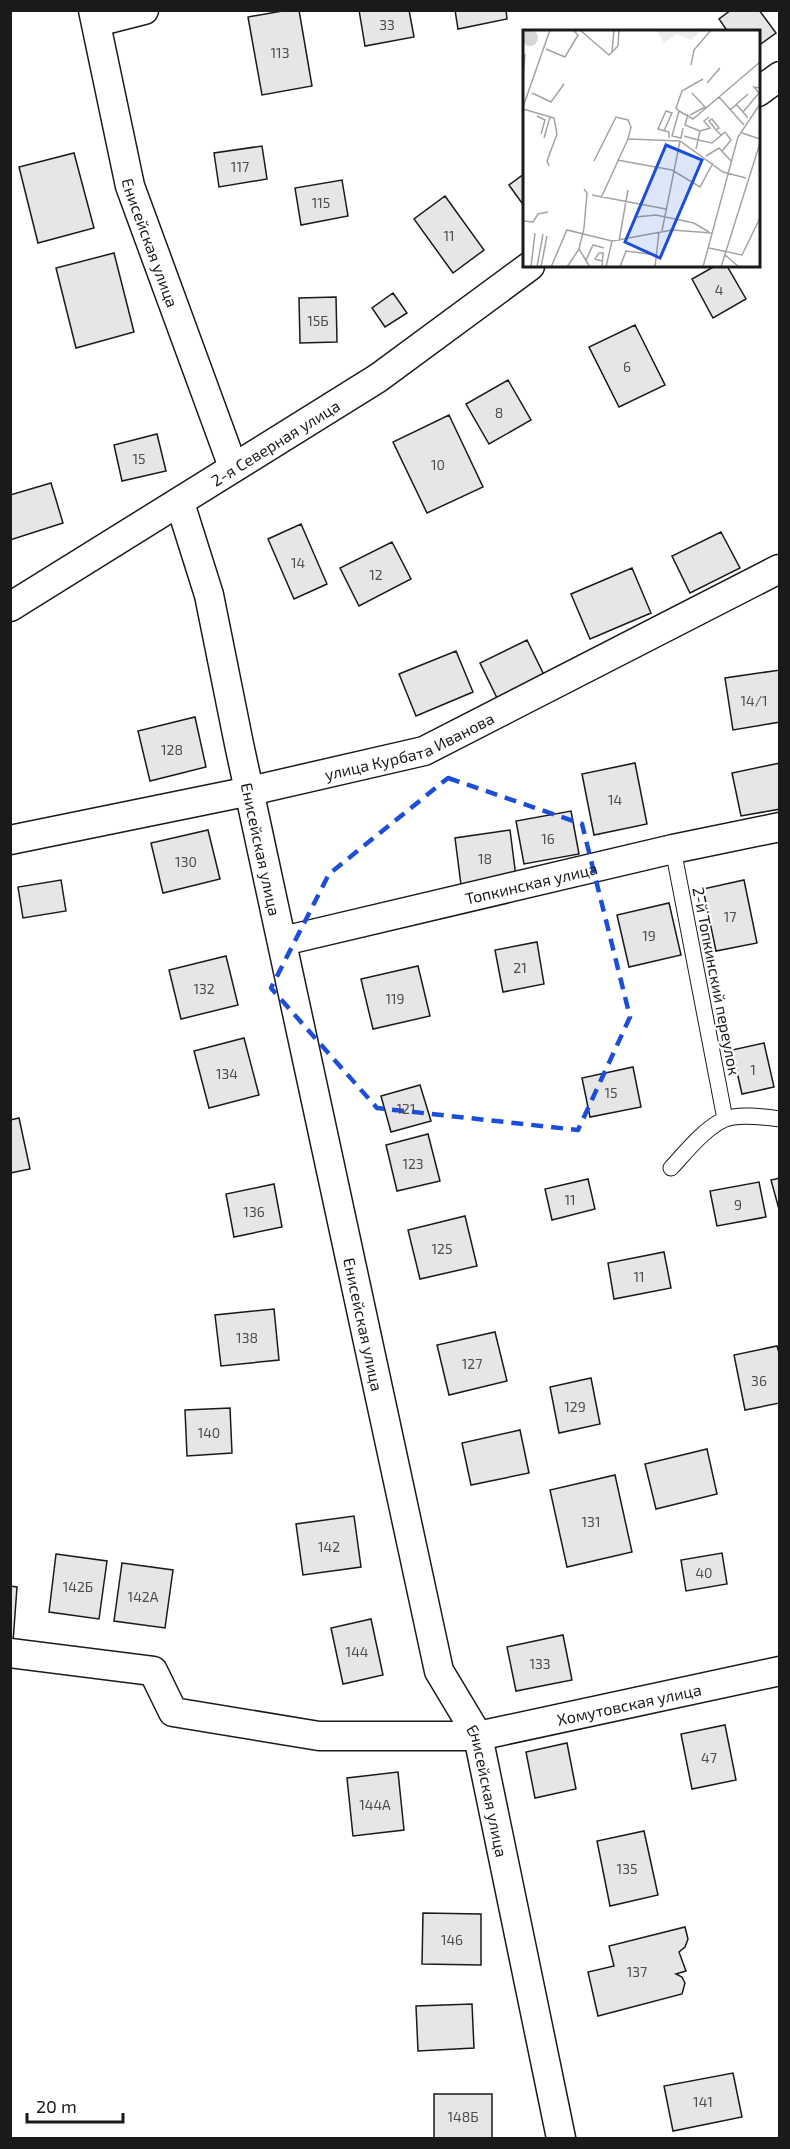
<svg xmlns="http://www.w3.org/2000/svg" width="790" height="2149" viewBox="0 0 790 2149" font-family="'Exo 2',sans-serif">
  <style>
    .building { fill: #e6e6e6; stroke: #1a1a1a; stroke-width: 1.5 }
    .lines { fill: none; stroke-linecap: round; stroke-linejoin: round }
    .lane-casing { stroke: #1a1a1a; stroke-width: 17 }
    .street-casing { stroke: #1a1a1a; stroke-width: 31 }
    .lane { stroke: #fff; stroke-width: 15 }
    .street { stroke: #fff; stroke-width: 28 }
    .marked { fill: none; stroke: #1d4ed8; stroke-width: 4.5; stroke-dasharray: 12 8; stroke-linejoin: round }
    .labels { text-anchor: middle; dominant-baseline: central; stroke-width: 4.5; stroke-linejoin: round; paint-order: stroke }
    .number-label { font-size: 14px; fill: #4d4d4d }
    .street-label { font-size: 16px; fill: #1a1a1a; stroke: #fff }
    .inset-road { fill: none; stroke: #a3a3a3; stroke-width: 1.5 }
    .view { fill: #1d4ed8; fill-opacity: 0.15; stroke: #1d4ed8; stroke-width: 3 }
    .inset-edge { fill: none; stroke: #1a1a1a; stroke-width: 3 }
  </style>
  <rect width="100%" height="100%" fill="#fff"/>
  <path class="building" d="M288 10H299L312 86 262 95 248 17Z
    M359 10H409L414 37 365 46Z
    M455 10H506L507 19 458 29Z
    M731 10H759L776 33 758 46V32H728L719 19Z
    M262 146 267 179 219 187 214 153Z
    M74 153 94 228 38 243 19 167Z
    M524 174V206L509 185Z
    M342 180 348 216 301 225 295 188Z
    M445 196 484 250 453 273 414 219Z
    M114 253 134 332 76 348 56 268Z
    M715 266H727L746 299 713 318 692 279Z
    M393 293 407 313 385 327 372 308Z
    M336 297 337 342 300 343 299 298Z
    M635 325 665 385 619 407 589 347Z
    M508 380 531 420 489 444 466 404Z
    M449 415 483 487 427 513 393 442Z
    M157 434 166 471 122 481 114 445Z
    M51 483 63 523 10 540V495Z
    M301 524 327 584 294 599 268 539Z
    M721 532 740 568 690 593 672 556Z
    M392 542 411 579 359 606 340 568Z
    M632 568 651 613 590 639 571 594Z
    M527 640 544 675 497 698 480 663Z
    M456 651 473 692 416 716 399 674Z
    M780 670V722L733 730 725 678Z
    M195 717 206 767 150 781 138 731Z
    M635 763 647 824 594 835 582 774Z
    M780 763V809L741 816 732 773Z
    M571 811 579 854 524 864 516 821Z
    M208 830 220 879 163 893 151 843Z
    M510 830 516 877 461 885 455 838Z
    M61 880 66 911 23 918 18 887Z
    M744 880 757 943 716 951 703 889Z
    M669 903 681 955 629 967 617 915Z
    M537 942 544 984 503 992 495 950Z
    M226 956 238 1005 181 1019 169 970Z
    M418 966 430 1016 373 1029 361 979Z
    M244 1038 259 1095 209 1108 194 1051Z
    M764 1043 774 1087 742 1094 732 1050Z
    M633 1067 641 1107 590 1117 582 1078Z
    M420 1085 431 1121 391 1132 381 1096Z
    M19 1118 30 1169 10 1173V1120Z
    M428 1134 440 1181 397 1191 386 1145Z
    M780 1178V1213L771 1180Z
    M588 1179 595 1209 552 1220 545 1189Z
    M759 1182 766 1217 717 1226 710 1191Z
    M274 1184 282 1227 234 1237 226 1194Z
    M465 1216 477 1266 420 1279 408 1230Z
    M664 1252 671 1288 614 1299 608 1263Z
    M274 1309 279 1360 221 1366 215 1315Z
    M495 1332 507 1381 449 1395 437 1345Z
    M777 1346 780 1356V1403L745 1410 734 1355Z
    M591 1378 600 1424 559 1433 550 1387Z
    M230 1408 232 1453 187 1456 185 1410Z
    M520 1430 529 1473 471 1485 462 1443Z
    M707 1449 717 1494 656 1509 645 1464Z
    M615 1475 632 1552 567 1567 550 1490Z
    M354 1516 361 1567 303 1575 296 1524Z
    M722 1553 727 1584 686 1591 681 1560Z
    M56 1554 107 1561 99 1619 49 1612Z
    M122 1563 173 1570 165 1628 114 1621Z
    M10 1586 17 1587 13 1642H10Z
    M371 1619 383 1675 343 1684 331 1628Z
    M563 1635 572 1680 516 1691 507 1647Z
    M725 1725 736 1780 692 1789 681 1734Z
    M567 1743 576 1789 535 1798 526 1752Z
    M398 1772 404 1830 353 1836 347 1778Z
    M644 1831 658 1895 610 1906 597 1841Z
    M423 1913 481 1914V1965L422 1964Z
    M685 1927 688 1939 685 1947 679 1952 686 1971 676 1974 682 1977 685 1983 682 1994 598 2016 588 1972 614 1966 609 1946Z
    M472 2004 474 2048 418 2051 416 2006Z
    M733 2073 742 2117 673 2131 664 2086Z
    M434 2094H492V2138H434Z"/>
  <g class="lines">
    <defs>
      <path id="lane" d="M673 849 725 1119
        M671 1168C686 1152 703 1130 723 1120 737 1113 765 1117 780 1119"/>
      <g id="street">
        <path id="s1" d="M93 10 130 186 233 467"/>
        <path d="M97 22 144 10"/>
        <path d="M758 92 780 76"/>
        <path id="s2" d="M180 503 209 595 239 744 439 1671 478 1736 561 2138"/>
        <path id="s3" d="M10 607 378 378 530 266"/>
        <path id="s4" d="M10 840 250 791 424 751 779 569"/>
        <path id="s5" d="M283 941 673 849 780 827"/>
        <path id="s6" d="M10 1653 153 1671 173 1712 319 1736H478L780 1671"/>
      </g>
    </defs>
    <use href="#lane" class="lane-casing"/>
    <use href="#street" class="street-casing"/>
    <use href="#lane" class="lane"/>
    <use href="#street" class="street"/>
  </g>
  <path class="marked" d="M448 778 582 824 630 1017 578 1130 377 1108 271 988 329 874Z"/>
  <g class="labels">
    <g class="number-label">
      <text x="387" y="24">33</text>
      <text x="280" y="52">113</text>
      <text x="240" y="166">117</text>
      <text x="321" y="202">115</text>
      <text x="449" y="235">11</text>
      <text x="719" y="289">4</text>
      <text x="318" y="320">15Б</text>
      <text x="627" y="366">6</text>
      <text x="499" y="412">8</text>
      <text x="139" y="458">15</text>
      <text x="438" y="464">10</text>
      <text x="298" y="562">14</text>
      <text x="376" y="574">12</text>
      <text x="754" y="700">14/1</text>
      <text x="172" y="749">128</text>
      <text x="615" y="799">14</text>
      <text x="548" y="838">16</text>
      <text x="485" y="858">18</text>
      <text x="186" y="861">130</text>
      <text x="730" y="916">17</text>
      <text x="649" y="935">19</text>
      <text x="520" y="967">21</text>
      <text x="204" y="988">132</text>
      <text x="395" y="998">119</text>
      <text x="753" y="1069">1</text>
      <text x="227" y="1073">134</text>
      <text x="611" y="1092">15</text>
      <text x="406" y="1108">121</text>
      <text x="413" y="1163">123</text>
      <text x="570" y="1199">11</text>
      <text x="738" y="1204">9</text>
      <text x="254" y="1211">136</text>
      <text x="442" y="1248">125</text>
      <text x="639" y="1276">11</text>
      <text x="247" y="1337">138</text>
      <text x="472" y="1363">127</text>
      <text x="759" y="1380">36</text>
      <text x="575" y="1406">129</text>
      <text x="209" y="1432">140</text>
      <text x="591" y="1521">131</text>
      <text x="329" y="1546">142</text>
      <text x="704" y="1572">40</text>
      <text x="78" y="1586">142Б</text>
      <text x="143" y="1596">142А</text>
      <text x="357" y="1651">144</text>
      <text x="540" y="1663">133</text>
      <text x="709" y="1757">47</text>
      <text x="375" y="1804">144А</text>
      <text x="627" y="1868">135</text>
      <text x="452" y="1939">146</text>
      <text x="637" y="1971">137</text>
      <text x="703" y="2101">141</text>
      <text x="463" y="2116">148Б</text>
    </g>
    <g class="street-label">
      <text stroke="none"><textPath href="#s1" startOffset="240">Енисейская улица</textPath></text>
      <text stroke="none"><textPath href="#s3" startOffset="312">2-я Северная улица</textPath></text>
      <text stroke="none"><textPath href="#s4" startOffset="411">улица Курбата Иванова</textPath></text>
      <text stroke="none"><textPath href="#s2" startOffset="356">Енисейская улица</textPath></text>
      <text stroke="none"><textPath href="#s5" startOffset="255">Топкинская улица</textPath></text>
      <text transform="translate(717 981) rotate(79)">2-й Топкинский переулок</text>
      <text stroke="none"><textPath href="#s2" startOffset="842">Енисейская улица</textPath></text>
      <text stroke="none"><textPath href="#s6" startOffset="651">Хомутовская улица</textPath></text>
      <text stroke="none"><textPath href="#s2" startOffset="1328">Енисейская улица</textPath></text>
    </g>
  </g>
  <g transform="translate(523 30)">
    <rect width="237" height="237" fill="#fff"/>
    <path d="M134 0H179L168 10 153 4 141 13Z" fill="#ededed"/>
    <path d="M-1 8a8 8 0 1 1 16 0a8 8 0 1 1-16 0Z" fill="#d7d7d7"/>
    <path class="inset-road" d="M57 0 86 25 95 16 96 0M23 19 42 27 55 5 50 0M89 22 91 0M168 35 171 20 188 0M0 47 2 24M184 53 197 38M9 63 28 72 41 54M196 67 237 32M213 74 225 88M0 77 27 0M0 79 31 88 34 104 24 131 26 136M207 80 225 64M156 81 153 78 159 61 180 49M220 82 236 63 231 57 237 58M165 84 162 95 177 101M167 85 182 77 169 63M14 86 22 90 18 104M186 87 181 91 187 98 177 101 175 110 189 113 202 102 208 110 199 121M160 98 158 108 149 106 156 81 170 89 196 67 221 95M193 100 196 98 189 89 186 91 193 100 198 105M141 101 149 83 143 81 135 99 146 102V108M219 103 237 109M161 106 175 110 173 119M21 108 27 87M105 109 157 111 200 142 223 148M183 126 196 118 208 131M94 130 149 140 177 157 190 133M71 131 93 87 105 90 108 97 105 109 78 168M69 165 143 179M113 187 133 185 171 193 186 202M0 191 10 192 15 184 25 182M139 201 157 111M96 211 105 160M186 218 219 225 237 188M56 219 67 237M201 224 216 237M63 230 70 215 81 218M79 231 72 229 76 223H80L79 237M8 237 12 203M14 237 20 204M18 237 24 206M28 237 44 200 89 211 149 200 189 203M44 237 56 219 61 198 64 163 61 159M83 237 89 211M97 237 103 221 134 225M132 237 136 202M180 237 215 107 237 74M198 237 237 113"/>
    <path class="view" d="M143 115 179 130 137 228 102 212Z"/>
    <rect width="237" height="237" class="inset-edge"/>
  </g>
  <rect width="790" height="2149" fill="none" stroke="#1a1a1a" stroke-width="24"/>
  <path d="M27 2113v9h96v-9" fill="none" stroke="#1a1a1a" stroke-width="3"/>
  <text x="36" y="2113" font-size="18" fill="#1a1a1a" stroke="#ffffff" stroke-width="4.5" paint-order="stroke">20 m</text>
</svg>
